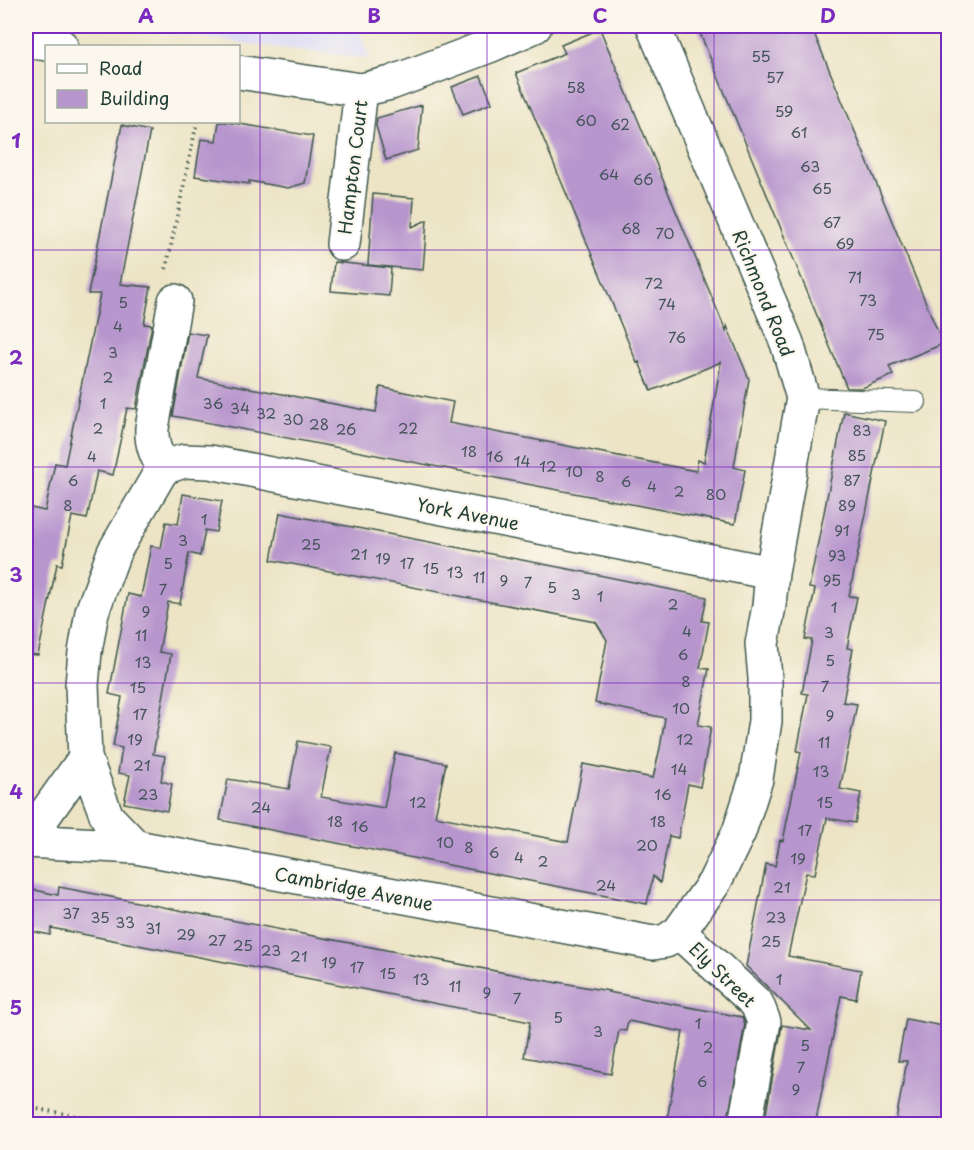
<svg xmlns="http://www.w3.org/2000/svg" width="974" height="1150" viewBox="0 0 974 1150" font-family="'Playpen Sans',sans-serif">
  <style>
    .built { fill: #d7d7f8 }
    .building { fill: #b795cd }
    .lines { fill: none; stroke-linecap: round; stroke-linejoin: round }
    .service-casing { stroke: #3e564a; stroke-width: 22 }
    .minor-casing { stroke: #3e564a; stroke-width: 36 }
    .path { stroke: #3e564a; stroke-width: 4; stroke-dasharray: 1.5 4.5; stroke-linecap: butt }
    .service { stroke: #fff; stroke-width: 20 }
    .minor { stroke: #fff; stroke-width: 33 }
    .grid { fill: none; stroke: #7b2cbf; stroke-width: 1.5; stroke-opacity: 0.55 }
    .labels { text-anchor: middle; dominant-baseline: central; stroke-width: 4.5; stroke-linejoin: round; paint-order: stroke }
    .number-label { font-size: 15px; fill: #45535a }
    .street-label { font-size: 18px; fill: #1f3d34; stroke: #fbf7ec }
    .neatline { fill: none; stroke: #7b2cbf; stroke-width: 2 }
    .grid-label { font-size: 20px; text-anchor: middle; font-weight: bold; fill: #7b2cbf }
  </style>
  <rect width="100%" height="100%" fill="#fbf7ec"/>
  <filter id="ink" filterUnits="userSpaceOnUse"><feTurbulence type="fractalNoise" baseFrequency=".0167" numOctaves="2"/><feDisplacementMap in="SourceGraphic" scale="12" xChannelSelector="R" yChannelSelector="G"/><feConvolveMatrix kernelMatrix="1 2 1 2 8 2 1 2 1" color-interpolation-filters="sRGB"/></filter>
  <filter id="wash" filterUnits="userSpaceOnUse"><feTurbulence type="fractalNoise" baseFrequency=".008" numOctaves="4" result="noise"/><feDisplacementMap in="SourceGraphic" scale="24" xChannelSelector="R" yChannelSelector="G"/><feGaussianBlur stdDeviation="1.35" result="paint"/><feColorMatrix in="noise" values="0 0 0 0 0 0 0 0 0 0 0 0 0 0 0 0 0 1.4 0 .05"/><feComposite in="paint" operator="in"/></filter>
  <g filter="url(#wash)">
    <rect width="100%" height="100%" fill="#ece4c5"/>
    <path class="built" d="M109 26H357L370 59Z"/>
    <g id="blocks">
      <path class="building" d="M697 26H811L943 344 889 366 893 375 862 388H847Z
        M600 29 726 331 727 326 749 379 734 467 745 470 735 524 173 416 188 332 207 335 198 378 376 412 380 387 453 402 449 423 696 471 698 460 704 462 721 362 651 391 639 362 637 363 516 73 565 53 561 45Z
        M481 76 492 103 463 114 452 87Z
        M422 105 418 150 386 160 376 126 377 118Z
        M219 122H227L313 136 305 183 288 188 249 181V184L195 176 201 139 216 141Z
        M122 125 150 131 120 284 151 287 144 324 152 325 136 409 127 408 113 475 97 471 87 519 72 516 62 565 57 564 38 655 26 654V538L31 508 45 511 55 463 65 465 100 294H88Z
        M373 194 414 198 412 227 427 220 423 270 368 265Z
        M334 262 391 268 389 296 331 291Z
        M844 412 885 421 849 596 857 597 847 648 853 649 843 702 857 704 840 789 861 793 855 823 827 818 815 874 806 873 788 956 861 970 856 999 841 996 815 1125H764L782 1025 811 1030 746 966 766 864 775 866 780 840 783 841 801 752 797 751 808 694 802 693 812 640 805 639 815 589 809 588Z
        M183 494 222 501 216 532 205 530 200 556 189 553 180 604 168 602 159 652 171 654 153 754 165 756 161 781 172 784 167 811 124 803 130 775 118 773 122 748 113 746 122 697 109 694 128 594 141 597 151 546 161 548 166 522 178 524Z
        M280 513 584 572 707 597 702 621 709 622 700 668 709 669 698 725 711 727 700 787 688 784 678 838 669 836 660 883 653 876 647 904 220 820 228 779 289 789 298 741 331 747 321 797 384 808 395 753 446 763 435 816 568 842 583 764 653 778 660 748 665 718 595 703 607 640 596 622 271 560Z
        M59 887 558 983V982L585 987 609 991 608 992 742 1017 745 1024 727 1125H666L683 1032 628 1021 626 1031 619 1030 611 1074 524 1057 530 1022 51 928 50 935 26 930V888L58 895Z
        M906 1019 948 1027V1125H895L907 1061H898Z"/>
    </g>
  </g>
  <g filter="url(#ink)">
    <use href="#blocks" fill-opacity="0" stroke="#3e564a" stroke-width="1.5"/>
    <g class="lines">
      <defs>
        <path id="service" d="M803 398 916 402"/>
        <path id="minor" d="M26 41 61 46
          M238 72 361 90 391 83 489 46 535 26
          M343 244 361 90
          M163 468 184 461 210 462 772 573
          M163 468C156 454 151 444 152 428L175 301
          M26 841 136 847 653 943 666 941 679 932 714 883 739 832 756 779 765 721V678L762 644 769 606 772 573 803 398 787 343 653 26
          M26 841 85 758
          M136 847 107 817 85 758 82 685 85 652 92 612 114 552 163 468
          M679 932 757 1004 764 1022 745 1124"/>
      </defs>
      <use href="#service" class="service-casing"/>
      <use href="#minor" class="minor-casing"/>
      <path class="path" d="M166 269 197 122
        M26 1107 121 1124"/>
      <use href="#service" class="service"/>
      <use href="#minor" class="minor"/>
    </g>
  </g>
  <path class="grid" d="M260 26V1124M487 26V1124M714 26V1124M26 250H948M26 467H948M26 683H948M26 900H948"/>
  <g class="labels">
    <g class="number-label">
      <text x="761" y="55">55</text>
      <text x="775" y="76">57</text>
      <text x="576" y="86">58</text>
      <text x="784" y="110">59</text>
      <text x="586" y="119">60</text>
      <text x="620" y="123">62</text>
      <text x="799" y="131">61</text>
      <text x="810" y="165">63</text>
      <text x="609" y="173">64</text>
      <text x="643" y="178">66</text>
      <text x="822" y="187">65</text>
      <text x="832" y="221">67</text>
      <text x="631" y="227">68</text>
      <text x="665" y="232">70</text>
      <text x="845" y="242">69</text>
      <text x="855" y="276">71</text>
      <text x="654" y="282">72</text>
      <text x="868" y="299">73</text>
      <text x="123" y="301">5</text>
      <text x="667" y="303">74</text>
      <text x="118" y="325">4</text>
      <text x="876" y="333">75</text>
      <text x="677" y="336">76</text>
      <text x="113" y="351">3</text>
      <text x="108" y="376">2</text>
      <text x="103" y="402">1</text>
      <text x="213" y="402">36</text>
      <text x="240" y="407">34</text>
      <text x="266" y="412">32</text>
      <text x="293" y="418">30</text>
      <text x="319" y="423">28</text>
      <text x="98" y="427">2</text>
      <text x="408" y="427">22</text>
      <text x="346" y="428">26</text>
      <text x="862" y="429">83</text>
      <text x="469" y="450">18</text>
      <text x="857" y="454">85</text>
      <text x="92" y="455">4</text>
      <text x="495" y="455">16</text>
      <text x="522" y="460">14</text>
      <text x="548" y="465">12</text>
      <text x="574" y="470">10</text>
      <text x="600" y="475">8</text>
      <text x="73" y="479">6</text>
      <text x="852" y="479">87</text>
      <text x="626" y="480">6</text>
      <text x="652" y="485">4</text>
      <text x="679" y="490">2</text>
      <text x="716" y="493">80</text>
      <text x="68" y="504">8</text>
      <text x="847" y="504">89</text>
      <text x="204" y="518">1</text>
      <text x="842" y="529">91</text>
      <text x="183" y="539">3</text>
      <text x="311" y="543">25</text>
      <text x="359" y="553">21</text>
      <text x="837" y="554">93</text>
      <text x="383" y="557">19</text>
      <text x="168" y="562">5</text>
      <text x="407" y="562">17</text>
      <text x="431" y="567">15</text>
      <text x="455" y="571">13</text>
      <text x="479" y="576">11</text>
      <text x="504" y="579">9</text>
      <text x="832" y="579">95</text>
      <text x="528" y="581">7</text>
      <text x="552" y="586">5</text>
      <text x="163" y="588">7</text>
      <text x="576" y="593">3</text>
      <text x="600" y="595">1</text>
      <text x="673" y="603">2</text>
      <text x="834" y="606">1</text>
      <text x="146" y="610">9</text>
      <text x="687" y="630">4</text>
      <text x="829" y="631">3</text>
      <text x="141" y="634">11</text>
      <text x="683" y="653">6</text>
      <text x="830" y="659">5</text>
      <text x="143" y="661">13</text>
      <text x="686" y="680">8</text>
      <text x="825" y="685">7</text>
      <text x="138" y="686">15</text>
      <text x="681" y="707">10</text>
      <text x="140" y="713">17</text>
      <text x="830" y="714">9</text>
      <text x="135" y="738">19</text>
      <text x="685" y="738">12</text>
      <text x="824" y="741">11</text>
      <text x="142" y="764">21</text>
      <text x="679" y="768">14</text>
      <text x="821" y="770">13</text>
      <text x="148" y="793">23</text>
      <text x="663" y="793">16</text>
      <text x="418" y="801">12</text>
      <text x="825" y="801">15</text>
      <text x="261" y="806">24</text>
      <text x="335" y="820">18</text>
      <text x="658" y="820">18</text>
      <text x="360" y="825">16</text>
      <text x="805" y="829">17</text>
      <text x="445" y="841">10</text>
      <text x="647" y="844">20</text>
      <text x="469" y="846">8</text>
      <text x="494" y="851">6</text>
      <text x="519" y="856">4</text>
      <text x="798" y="857">19</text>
      <text x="543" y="860">2</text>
      <text x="606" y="884">24</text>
      <text x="782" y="886">21</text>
      <text x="71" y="912">37</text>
      <text x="100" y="916">35</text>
      <text x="776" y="916">23</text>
      <text x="125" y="921">33</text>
      <text x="153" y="927">31</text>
      <text x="186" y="933">29</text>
      <text x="217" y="939">27</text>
      <text x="771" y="940">25</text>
      <text x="243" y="944">25</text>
      <text x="271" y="949">23</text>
      <text x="299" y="955">21</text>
      <text x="329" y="961">19</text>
      <text x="357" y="966">17</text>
      <text x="388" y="972">15</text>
      <text x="421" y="978">13</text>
      <text x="779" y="978">1</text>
      <text x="455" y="985">11</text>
      <text x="487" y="991">9</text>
      <text x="517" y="997">7</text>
      <text x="558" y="1016">5</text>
      <text x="698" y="1022">1</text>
      <text x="598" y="1030">3</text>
      <text x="805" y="1044">5</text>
      <text x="708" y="1046">2</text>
      <text x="801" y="1066">7</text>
      <text x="702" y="1080">6</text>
      <text x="796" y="1088">9</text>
    </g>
    <g class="street-label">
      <text transform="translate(352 167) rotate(-83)">Hampton Court</text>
      <text transform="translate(764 293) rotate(68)">Richmond Road</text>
      <text transform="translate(468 513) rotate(11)">York Avenue</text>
      <text transform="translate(354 888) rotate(11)">Cambridge Avenue</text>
      <text transform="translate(723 974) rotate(44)">Ely Street</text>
    </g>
  </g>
  <rect width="974" height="1150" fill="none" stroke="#fbf7ec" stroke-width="66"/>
  <rect x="45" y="45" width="195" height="78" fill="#fbf7ec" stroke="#a3ada2" stroke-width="1.5"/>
  <rect x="57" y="64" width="30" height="9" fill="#ffffff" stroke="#a3ada2" stroke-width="1.5"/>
  <text x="99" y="75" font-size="18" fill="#1f3d34">Road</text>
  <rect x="57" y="90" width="30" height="18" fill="#b795cd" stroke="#a3ada2" stroke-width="1.5"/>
  <text x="99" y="105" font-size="18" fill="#1f3d34">Building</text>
  <rect x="33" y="33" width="908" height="1084" class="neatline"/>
  <g class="grid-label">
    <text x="146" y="23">A</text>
    <text x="374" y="23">B</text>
    <text x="600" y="23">C</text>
    <text x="828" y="23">D</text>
    <text x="16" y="148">1</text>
    <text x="16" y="365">2</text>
    <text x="16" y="582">3</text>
    <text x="16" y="799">4</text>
    <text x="16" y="1015">5</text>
  </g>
</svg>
